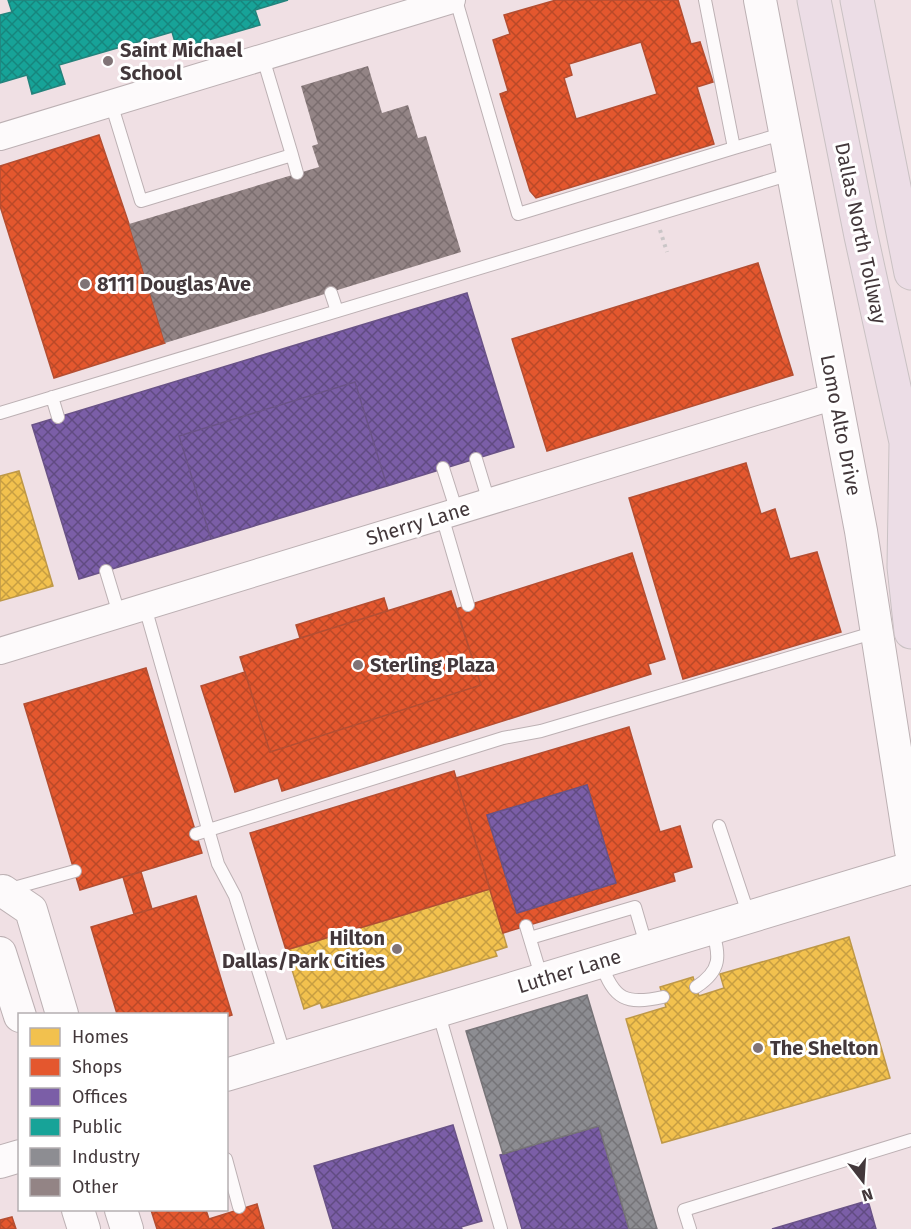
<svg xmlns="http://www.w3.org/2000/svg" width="911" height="1229" viewBox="0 0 911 1229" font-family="'Fira Sans',sans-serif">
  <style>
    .homes { fill: url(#homes-cross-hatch); stroke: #be9848; stroke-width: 1.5 }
    .shops { fill: url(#shops-cross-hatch); stroke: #b44e32; stroke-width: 1.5; fill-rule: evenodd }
    .offices { fill: url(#offices-cross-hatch); stroke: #6a5387; stroke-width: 1.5 }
    .public { fill: url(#public-cross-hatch); stroke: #24837c; stroke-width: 1.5 }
    .industry { fill: url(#industry-cross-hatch); stroke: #777478; stroke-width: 1.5 }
    .building { fill: url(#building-cross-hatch) }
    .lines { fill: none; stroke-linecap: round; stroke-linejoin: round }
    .service-casing { stroke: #bcb0b3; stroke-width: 14 }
    .minor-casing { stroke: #bcb0b3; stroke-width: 28 }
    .tertiary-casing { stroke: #bcb0b3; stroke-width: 34 }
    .motorway-casing { stroke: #c9c1c3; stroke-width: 35 }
    .path { stroke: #cac6c7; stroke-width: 4; stroke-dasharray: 3 4.5; stroke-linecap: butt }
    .service { stroke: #fdfafb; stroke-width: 12 }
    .minor { stroke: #fdfafb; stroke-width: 26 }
    .tertiary { stroke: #fdfafb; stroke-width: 32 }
    .motorway { stroke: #ecdde6; stroke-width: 33 }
    .poi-dot { fill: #807376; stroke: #fff; stroke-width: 2 }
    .labels { text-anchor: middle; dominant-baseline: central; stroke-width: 6; stroke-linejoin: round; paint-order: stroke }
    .poi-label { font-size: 20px; font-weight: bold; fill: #43383b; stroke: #fff; text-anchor: start }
    .street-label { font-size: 20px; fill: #43383b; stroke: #fff }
  </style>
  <defs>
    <pattern id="homes-cross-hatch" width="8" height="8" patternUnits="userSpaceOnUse" patternTransform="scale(1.5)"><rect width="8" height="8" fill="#f2c14e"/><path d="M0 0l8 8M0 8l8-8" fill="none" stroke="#c69e42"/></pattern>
    <pattern id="shops-cross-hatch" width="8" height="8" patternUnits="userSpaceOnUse" patternTransform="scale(1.5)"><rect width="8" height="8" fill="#e4572e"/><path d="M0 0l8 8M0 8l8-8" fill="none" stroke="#ba4928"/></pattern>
    <pattern id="offices-cross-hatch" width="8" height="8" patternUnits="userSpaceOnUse" patternTransform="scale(1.5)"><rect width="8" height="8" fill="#7b5ea7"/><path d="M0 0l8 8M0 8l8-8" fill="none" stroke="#614b82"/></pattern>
    <pattern id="public-cross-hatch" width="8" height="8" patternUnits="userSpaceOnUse" patternTransform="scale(1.5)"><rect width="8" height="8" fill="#17a398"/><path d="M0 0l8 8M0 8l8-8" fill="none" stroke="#16867d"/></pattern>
    <pattern id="industry-cross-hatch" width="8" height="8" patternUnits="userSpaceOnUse" patternTransform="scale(1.5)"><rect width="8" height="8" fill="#8d8d92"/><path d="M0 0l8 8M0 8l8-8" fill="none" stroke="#757478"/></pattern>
    <pattern id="building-cross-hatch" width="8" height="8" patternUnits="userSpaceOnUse" patternTransform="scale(1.5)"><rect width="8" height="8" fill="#938485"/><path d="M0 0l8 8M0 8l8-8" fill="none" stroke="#7a6d6e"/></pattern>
  </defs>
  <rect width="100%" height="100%" fill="#f0e0e4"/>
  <path class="homes" d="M19 471 53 586 0 601V476Z
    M490 889 507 947 495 951 497 956 322 1008 320 1003 304 1009 286 950Z
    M849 937 890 1078 662 1143 626 1019 666 1007 660 987 693 977 699 996 724 988 720 974Z"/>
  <path class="shops" d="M556 0H678L691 44 700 42 713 82 697 87 714 144 536 198 530 191 500 94 508 91 493 40 510 34 504 15ZM641 42 657 94 576 119 564 78 572 75 569 64Z
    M99 135 129 224 165 343 54 378 0 206V166Z
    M758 263 793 375 547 451 512 339Z
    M746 463 761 514 775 509 790 559 817 552 841 632 683 679 629 498Z
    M632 553 665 659 648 664 651 674 282 791 278 778 235 792 201 686 245 672 270 752 481 685 456 609Z
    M451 591 481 685 270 752 240 657Z
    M384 598 388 611 300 638 296 625Z
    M146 668 202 853 80 890 24 704Z
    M629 727 660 832 680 826 692 867 673 873 675 881 503 933 456 778ZM587 785 616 883 517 913 487 815Z
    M454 771 490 889 286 950 250 833Z
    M141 872 152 909 134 914 123 877Z
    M196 896 232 1015 226 1017V1014H117L91 927Z
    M257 1204 264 1229H157L151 1210H206L209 1219Z
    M12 1217 16 1229H0V1220Z"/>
  <path class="offices" d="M467 293 514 447 387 486 355 382 179 436 211 539 79 579 32 425Z
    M355 382 387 486 211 539 179 436Z
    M587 785 616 883 517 913 487 815Z
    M453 1125 482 1221 461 1227 462 1229H333L314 1166Z
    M599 1126 629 1229H522L500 1155Z
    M863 1202 869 1204 876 1229H772Z"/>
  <path class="public" d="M8 0H288L255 10 260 25 177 49 172 32 59 65 65 84 32 94 27 75 0 83V15L12 12Z"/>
  <path class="industry" d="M587 995 657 1229H629L599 1126 503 1154 466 1031Z"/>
  <path class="building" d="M368 66 382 113 408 105 418 138 426 136 461 252 165 343 129 224 319 167 312 146 318 144 301 86Z"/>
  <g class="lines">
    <defs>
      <path id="service" d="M456 0 518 214 734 148 705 0
        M111 103 141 201 292 155 263 58
        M734 148 785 133
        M292 155 297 173
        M331 293 337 311
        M52 397 58 417
        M0 413 791 174
        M476 459 489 502
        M443 468 457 512
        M442 516 468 605
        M106 571 119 614
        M145 607 218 864 235 896 285 1056
        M719 826 749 916
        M196 834 503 738 541 731 876 632
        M10 889 75 871
        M526 926 542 979
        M530 938 635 907 647 948
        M601 963C614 1000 626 1005 663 997
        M696 987C722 970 720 956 712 929
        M438 1011 501 1229
        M226 1159 239 1207
        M690 1229 684 1210 911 1140"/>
      <path id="minor" d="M0 137 452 0
        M0 651 835 396"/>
      <path id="tertiary" d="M760 0 861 531 911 851
        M3 891 31 910 62 1014
        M0 953 20 1016
        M226 1075 911 868
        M0 1162 20 1156
        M78 1210 84 1229
        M121 1210 127 1229"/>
      <path id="motorway" d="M814 0 861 236 911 465
        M857 0 911 273
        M906 444 904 567 911 632"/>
    </defs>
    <use href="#service" class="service-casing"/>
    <use href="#minor" class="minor-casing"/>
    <use href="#tertiary" class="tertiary-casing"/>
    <use href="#motorway" class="motorway-casing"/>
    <path class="path" d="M660 230 667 252"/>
    <use href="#service" class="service"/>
    <use href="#minor" class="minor"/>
    <use href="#tertiary" class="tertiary"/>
    <use href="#motorway" class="motorway"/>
  </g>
  <g class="poi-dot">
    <circle cx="108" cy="61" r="6"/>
    <circle cx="85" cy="284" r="6"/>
    <circle cx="358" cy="665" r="6"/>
    <circle cx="397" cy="949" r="6"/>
    <circle cx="758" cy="1048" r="6"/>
  </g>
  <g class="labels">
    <g class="poi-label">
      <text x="120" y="50">Saint Michael<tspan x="120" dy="23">School</tspan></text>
      <text x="97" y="284">8111 Douglas Ave</text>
      <text x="370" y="665">Sterling Plaza</text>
      <text x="385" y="938" text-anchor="end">Hilton<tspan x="385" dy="23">Dallas/Park Cities</tspan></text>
      <text x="770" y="1048">The Shelton</text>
    </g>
    <g class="street-label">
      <text transform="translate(861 233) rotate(78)">Dallas North Tollway</text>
      <text transform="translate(841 425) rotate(79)">Lomo Alto Drive</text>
      <text transform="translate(418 523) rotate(-17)">Sherry Lane</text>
      <text transform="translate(569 971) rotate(-17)">Luther Lane</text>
    </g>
  </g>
  <rect x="18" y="1013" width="210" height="198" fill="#ffffff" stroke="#b4afb1" stroke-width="1.5"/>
  <rect x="30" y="1028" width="30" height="18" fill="#f2c14e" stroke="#b4afb1" stroke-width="1.5"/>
  <text x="72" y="1043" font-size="18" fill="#43383b">Homes</text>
  <rect x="30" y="1058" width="30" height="18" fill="#e4572e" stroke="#b4afb1" stroke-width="1.5"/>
  <text x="72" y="1073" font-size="18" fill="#43383b">Shops</text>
  <rect x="30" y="1088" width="30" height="18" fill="#7b5ea7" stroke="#b4afb1" stroke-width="1.5"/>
  <text x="72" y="1103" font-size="18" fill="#43383b">Offices</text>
  <rect x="30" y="1118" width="30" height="18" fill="#17a398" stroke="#b4afb1" stroke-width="1.5"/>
  <text x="72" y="1133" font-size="18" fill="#43383b">Public</text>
  <rect x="30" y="1148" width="30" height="18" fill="#8d8d92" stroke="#b4afb1" stroke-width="1.5"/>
  <text x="72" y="1163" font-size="18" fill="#43383b">Industry</text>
  <rect x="30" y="1178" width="30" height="18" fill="#938485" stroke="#b4afb1" stroke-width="1.5"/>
  <text x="72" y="1193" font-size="18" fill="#43383b">Other</text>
  <g transform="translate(863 1181) rotate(163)" stroke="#ffffff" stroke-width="4.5" paint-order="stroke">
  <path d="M0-4.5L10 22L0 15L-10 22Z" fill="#43383b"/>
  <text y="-9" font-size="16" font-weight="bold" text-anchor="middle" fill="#43383b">N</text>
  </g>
</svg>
